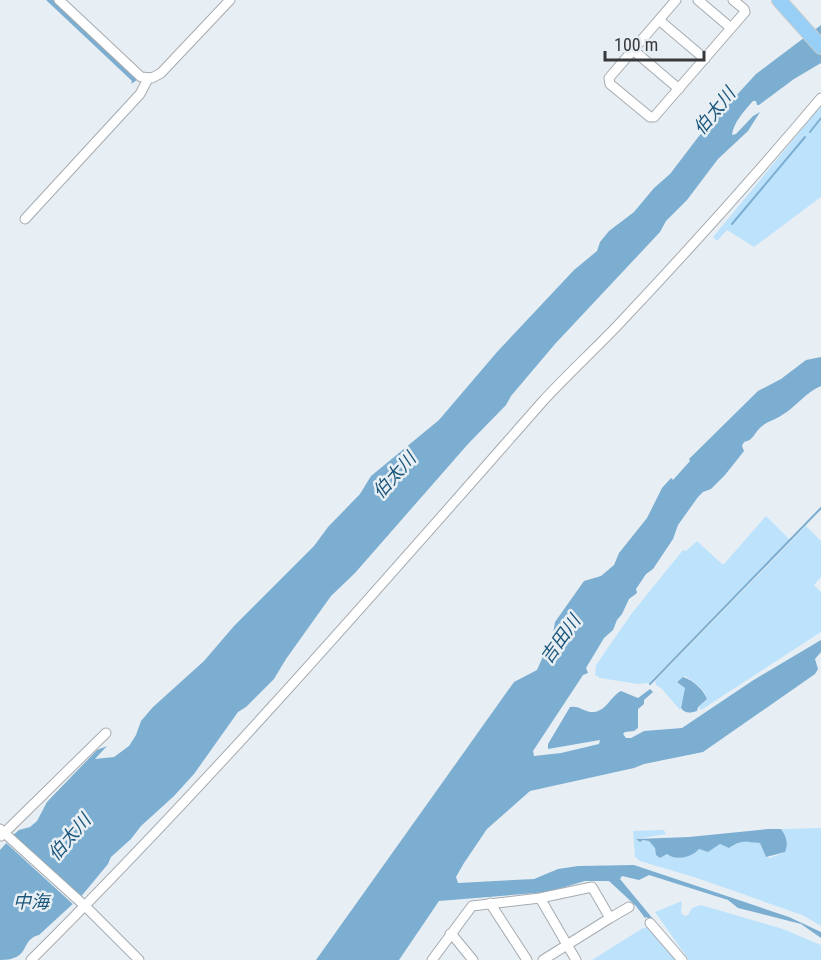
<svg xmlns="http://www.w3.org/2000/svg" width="821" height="960" viewBox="0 0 821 960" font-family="'Roboto Condensed','Noto Sans JP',sans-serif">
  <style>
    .green { fill: #bde2fc }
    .water { fill: #7caed1 }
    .pier { fill: #e8eff4 }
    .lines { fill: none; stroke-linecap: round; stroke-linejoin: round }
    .stream { stroke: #7caed1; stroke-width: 2 }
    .minor-casing { stroke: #a5abb0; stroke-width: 11 }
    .highway-casing { stroke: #cbcccc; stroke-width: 16 }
    .minor { stroke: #fff; stroke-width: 9 }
    .highway { stroke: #97cff6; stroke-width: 14 }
    .labels { text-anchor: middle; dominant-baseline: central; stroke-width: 5; stroke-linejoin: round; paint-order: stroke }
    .water-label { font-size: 18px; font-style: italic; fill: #1d577b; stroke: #e8eff4 }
  </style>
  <rect width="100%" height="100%" fill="#e8eff4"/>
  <path class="green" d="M821 106V197L754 247 727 230 717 241 713 237Z
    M766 516 790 540 649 683 638 684 600 678 595 675 596 665 632 613 683 550 686 551 697 541 722 564H724Z
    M806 526 821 541V577L814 585 821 592V632L701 710 698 707 707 699C704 688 694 682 685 676L676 682 683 685 685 690 680 710 662 689 656 685 655 681Z
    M821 828V926L802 915 697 878 640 861 635 857 633 831 664 830 666 834 636 839 640 842 643 840 649 841 655 848 656 855 660 858 667 854C676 862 691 857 699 849L708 852 720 844 729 848 742 841 760 843 766 857 770 858 785 852C789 843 786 836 781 829Z
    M682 901 681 913 685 916 688 915 692 908 701 905 783 929 821 945V960H689L655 912Z
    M647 927 676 960H592L643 928Z"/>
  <path class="water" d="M46 0H53L137 80 131 84 132 81Z
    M821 25V63L794 79 759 105H757L756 101H753C745 110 733 123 732 135L736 134 753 116 760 112 748 131 718 159 687 200 666 221 660 232 555 344 511 396 506 405 468 444 355 573 331 596 286 659 274 679 246 707 238 712 194 774 174 796 141 826 131 839 111 857 108 864 79 899 11 837 19 830 30 827 37 821 47 802 97 750 107 746 95 759 114 757 129 746 136 735 141 721 153 707 204 661 234 626 314 546 328 527 360 494 371 476 439 420 497 352 574 270 597 251 600 242 609 231 634 212 654 188 670 174 699 136 756 74Z
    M821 357V386C807 391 795 408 782 415 775 420 768 421 761 427 754 433 754 440 744 442L742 446 744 451 725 475 711 489 703 492 698 497 678 525 673 539 653 569 646 574 636 589 637 593 629 599 622 614 617 620 613 630 604 638 586 668 588 673 583 675 533 751 534 756 561 753 599 744 600 740 548 749V744L570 707C580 705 585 713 594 712 606 711 611 696 621 691L638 698 650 689 653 692 644 700V704L638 709V728L634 731 625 732 623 734 626 738H631L644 731 682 728 752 681 821 640V652L815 659 818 669 815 674 703 752 644 764 634 768 530 791 487 829 464 863 456 877 458 883 534 879 558 869 578 866 634 865 789 917 821 932V938L801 924 738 908 728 900 649 875 639 880 622 876 620 879 687 960H685L647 917 645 918 636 906 609 881H585L548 892 439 901 399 960H316L514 682 537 670 553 634 555 622 584 581 601 576 614 565 619 553 647 518 662 488 671 478 673 480 690 461 689 459 758 391 781 379 806 360Z
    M683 677C693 680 703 689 707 699L698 707 697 711C691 713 685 714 681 708L685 688 677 682Z
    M768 829H781C786 836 789 843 785 852L766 857 760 843C744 842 743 839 729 848L720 844 708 852 699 849C691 858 676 861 667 854L660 858 656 855 655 848 649 841 643 840 640 842 636 839 689 837Z
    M9 840 76 901 39 935C19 940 32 960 0 960V850Z"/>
  <path class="pier" d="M8 837 78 903 75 906 4 841Z"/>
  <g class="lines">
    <path class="stream" d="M810 132 821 118
      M732 224 805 137
      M650 684 821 508"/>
    <defs>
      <path id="minor" d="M59 0 141 77 152 78 161 73 230 0
        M676 0 609 78 610 84 650 117H654L745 12 744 9 733 0
        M698 0 731 28
        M659 20 705 59
        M633 50 679 89
        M25 219 140 94 148 79
        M0 829 85 906 139 960
        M1 836 106 733
        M540 898 576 960
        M490 903 527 960
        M610 918 629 907
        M650 923 682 960
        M450 934 454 937 473 960
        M31 960C210 782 376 591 543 401 567 375 593 351 617 326 687 252 755 176 821 98
        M432 960 472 906 540 898 592 887 610 918 543 960"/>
      <path id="highway" d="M779 0 821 47"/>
    </defs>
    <use href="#minor" class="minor-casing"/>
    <use href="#highway" class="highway-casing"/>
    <use href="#minor" class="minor"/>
    <use href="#highway" class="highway"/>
  </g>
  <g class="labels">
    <g class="water-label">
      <text transform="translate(714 111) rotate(-51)">伯太川</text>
      <text transform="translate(394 475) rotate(-48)">伯太川</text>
      <text transform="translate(560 639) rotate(-54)">吉田川</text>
      <text transform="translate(69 837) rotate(-49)">伯太川</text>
      <text x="31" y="901">中海</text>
    </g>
  </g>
  <path d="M605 51v9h99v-9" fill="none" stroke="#37393b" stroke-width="3"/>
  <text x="614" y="51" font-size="18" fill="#37393b" stroke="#e8eff4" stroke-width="4.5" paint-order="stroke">100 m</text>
</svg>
